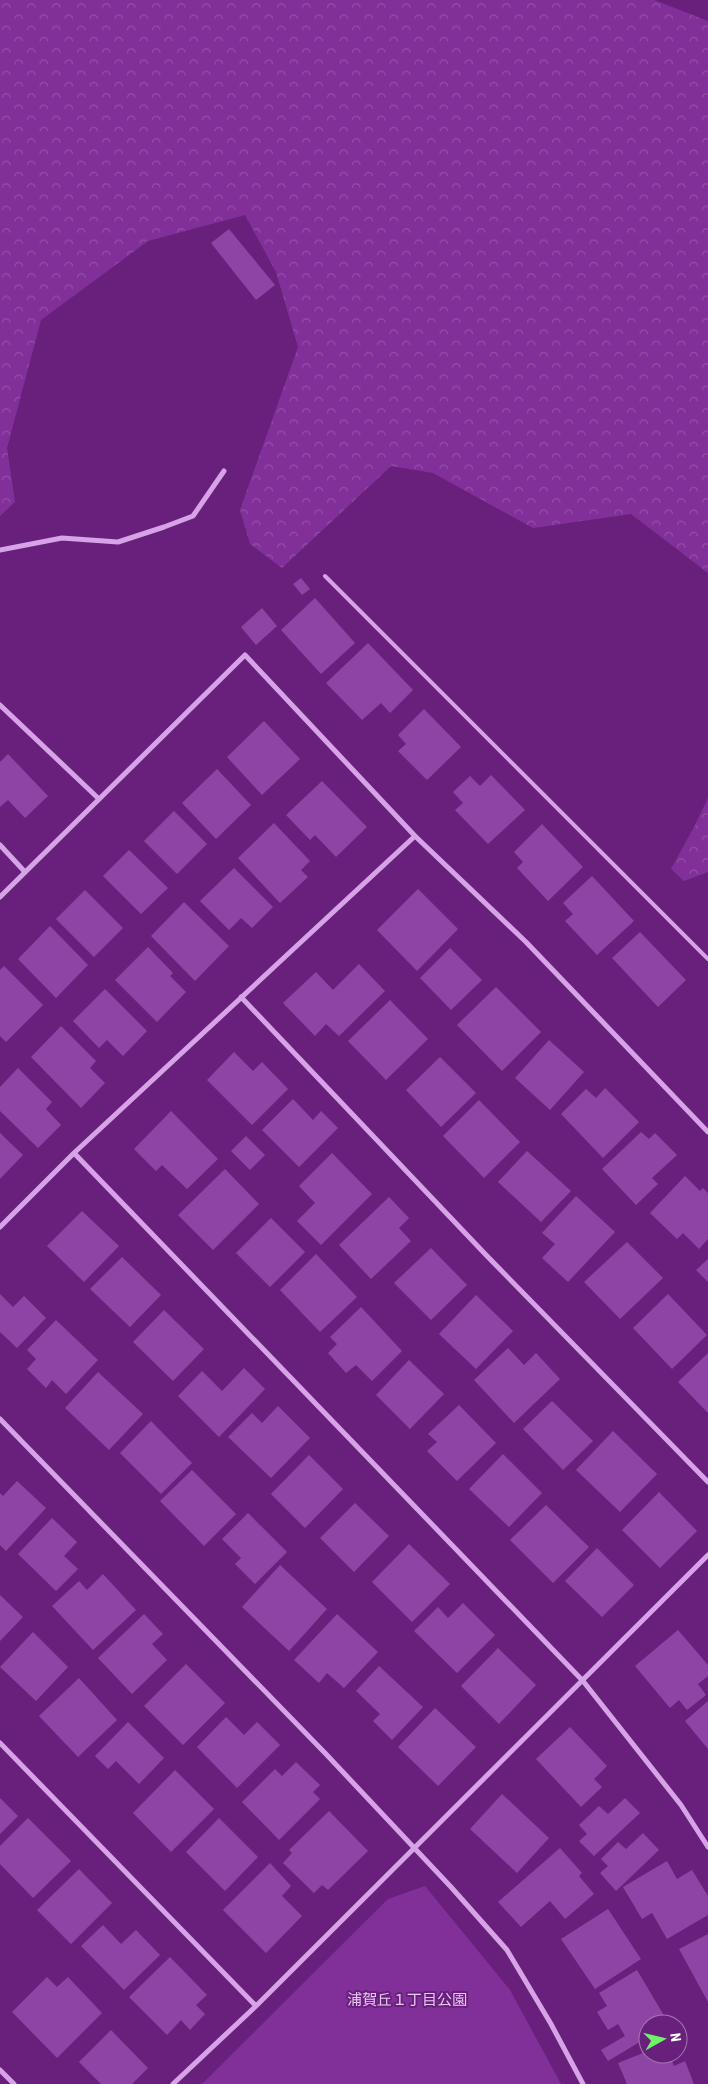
<svg xmlns="http://www.w3.org/2000/svg" width="708" height="2084" viewBox="0 0 708 2084" font-family="'Roboto Condensed','Noto Sans JP',sans-serif">
  <style>
    .forest { fill: url(#forest-crowns) }
    .green { fill: #813099 }
    .building { fill: #8e44a4 }
    .lines { fill: none; stroke-linecap: round; stroke-linejoin: round }
    .lane { stroke: #d7a3e7; stroke-width: 4 }
    .street { stroke: #d7a3e7; stroke-width: 5 }
    .labels { text-anchor: middle; dominant-baseline: central; stroke-width: 4; stroke-linejoin: round; paint-order: stroke }
    .park-label { font-size: 15px; fill: #eac6f5; stroke: #69207d }
  </style>
  <defs>
    <pattern id="forest-crowns" width="20" height="18" patternUnits="userSpaceOnUse" patternTransform="scale(1.25)"><rect width="20" height="18" fill="#813099"/><path d="M2 6a3 3 0 1 1 6 0M12 15a3 3 0 1 1 6 0" fill="none" stroke="#944fa8"/></pattern>
  </defs>
  <rect width="100%" height="100%" fill="#69207d"/>
  <path class="forest" d="M0 0H654L708 21V573L631 514 533 528 433 473 391 466 282 568 250 544 240 510 298 347 276 272 245 215 148 241 41 320 7 448 15 502 0 516Z
    M708 798V872L684 881 671 869 695 825Z"/>
  <path class="green" d="M425 1886 510 1990 561 2084H202L388 1899Z"/>
  <path class="building" d="M229 229 275 285 256 300 211 243Z
    M301 578 310 589 302 595 293 584Z
    M315 598 355 643 321 674 281 630Z
    M262 608 277 626 256 645 241 627Z
    M368 643 413 690 390 713 381 703 362 720 326 683Z
    M424 709 461 747 427 780 398 751 406 744 398 735Z
    M264 721 300 759 262 795 227 757Z
    M8 754 48 796 25 818 8 800 0 807V762Z
    M217 769 251 805 216 839 182 803Z
    M491 775 525 810 488 844 455 810 463 803 453 792 470 776 480 786Z
    M322 781 367 827 336 857 315 835 310 840 286 815Z
    M174 811 207 844 177 874 144 841Z
    M274 823 310 861 301 870 308 877 280 903 238 858Z
    M542 824 583 867 548 901 517 868 523 862 514 852Z
    M129 850 168 888 141 914 103 876Z
    M234 868 273 907 252 928 241 918 229 930 200 901Z
    M592 876 634 921 597 955 565 921 573 914 563 903Z
    M418 889 458 929 417 971 377 930Z
    M85 890 123 928 94 957 56 919Z
    M184 902 229 946 195 981 151 936Z
    M50 926 88 965 56 998 18 959Z
    M640 932 686 980 658 1007 612 958Z
    M148 947 173 973 170 976 186 992 157 1022 115 980Z
    M450 948 482 980 451 1010 420 978Z
    M359 964 385 991 339 1036 326 1024 315 1036 283 1003 316 972 333 990Z
    M4 966 43 1005 6 1042 0 1036V970Z
    M496 987 541 1032 502 1071 457 1025Z
    M105 989 147 1031 123 1056 107 1040 99 1048 73 1021Z
    M390 1000 428 1039 386 1080 348 1041Z
    M61 1026 96 1061 90 1068 105 1083 81 1108 31 1057Z
    M549 1040 584 1072 550 1110 515 1078Z
    M234 1052 253 1071 262 1062 288 1089 252 1125 207 1080Z
    M440 1057 476 1093 441 1127 406 1090Z
    M18 1068 52 1102 46 1109 61 1125 38 1148 0 1111V1087Z
    M605 1088 639 1122 603 1158 561 1114 586 1089 596 1098Z
    M293 1099 313 1120 321 1111 338 1128 299 1167 262 1130Z
    M479 1100 520 1142 484 1178 443 1136Z
    M171 1111 218 1159 187 1189 162 1165 156 1171 134 1149Z
    M641 1132 649 1139 655 1133 677 1155 652 1178 658 1184 636 1205 602 1169Z
    M0 1133 23 1155 0 1179Z
    M246 1136 265 1155 250 1170 231 1151Z
    M527 1151 571 1191 541 1222 498 1182Z
    M332 1153 372 1194 321 1245 297 1221 315 1203 299 1186Z
    M225 1169 259 1204 213 1250 178 1215Z
    M685 1176 700 1191 703 1188 708 1193V1239L699 1249 683 1233 677 1239 650 1213Z
    M576 1196 615 1232 568 1282 542 1258 555 1244 542 1233Z
    M389 1197 409 1218 399 1228 411 1241 371 1279 339 1245Z
    M82 1211 119 1246 84 1282 47 1246Z
    M271 1218 305 1252 270 1287 236 1253Z
    M627 1242 663 1278 620 1319 584 1282Z
    M431 1248 467 1285 431 1320 394 1283Z
    M316 1254 357 1297 320 1332 280 1290Z
    M122 1257 161 1295 130 1327 90 1289Z
    M708 1259V1282L696 1270Z
    M0 1294 13 1307 24 1296 46 1318 17 1348 0 1332Z
    M668 1294 707 1335 672 1369 633 1328Z
    M476 1295 513 1331 476 1369 439 1334Z
    M361 1307 402 1351 372 1381 356 1365 346 1373 328 1353 337 1344 330 1337Z
    M164 1310 204 1349 173 1381 133 1342Z
    M56 1320 98 1360 66 1394 52 1380 46 1388 27 1369 36 1359 27 1350Z
    M508 1348 524 1365 536 1353 560 1379 514 1423 474 1380Z
    M708 1353V1413L678 1382Z
    M409 1360 444 1394 410 1429 376 1395Z
    M244 1368 265 1389 219 1437 178 1396 202 1371 222 1391Z
    M98 1372 143 1414 109 1450 65 1408Z
    M552 1401 593 1441 563 1470 523 1429Z
    M459 1405 496 1443 457 1481 427 1451 437 1442 428 1434Z
    M278 1406 310 1438 271 1478 228 1437 252 1413 262 1423Z
    M151 1421 192 1463 161 1494 120 1453Z
    M613 1431 657 1474 620 1512 576 1470Z
    M503 1454 542 1493 509 1527 469 1489Z
    M309 1455 343 1489 305 1528 271 1494Z
    M192 1470 236 1514 204 1546 160 1501Z
    M17 1481 46 1508 6 1551 0 1545V1493L3 1496Z
    M659 1492 697 1531 660 1568 622 1530Z
    M355 1503 389 1536 354 1572 320 1538Z
    M546 1505 589 1547 553 1583 510 1540Z
    M248 1513 287 1552 255 1584 235 1564 241 1558 222 1539Z
    M52 1518 77 1542 64 1556 78 1569 56 1591 18 1554Z
    M409 1544 450 1584 412 1622 372 1582Z
    M597 1548 634 1585 602 1617 565 1581Z
    M280 1565 327 1609 289 1651 242 1607Z
    M103 1574 136 1610 93 1650 52 1606 79 1581 87 1590Z
    M0 1595 23 1617 0 1641Z
    M463 1603 495 1635 457 1673 414 1631 438 1607 448 1618Z
    M144 1614 163 1634 152 1644 167 1660 132 1694 98 1658Z
    M337 1614 378 1652 344 1688 327 1673 319 1683 294 1660Z
    M678 1630 708 1665V1676L698 1684 706 1695 687 1710 679 1700 670 1708 635 1666Z
    M33 1632 68 1667 36 1701 0 1667Z
    M498 1648 536 1685 499 1724 461 1686Z
    M186 1664 225 1703 183 1745 144 1706Z
    M379 1666 423 1707 392 1740 373 1721 380 1714 356 1691Z
    M79 1678 117 1720 78 1757 39 1716Z
    M708 1701V1749L685 1721Z
    M435 1708 476 1747 438 1786 398 1747Z
    M226 1717 244 1735 257 1722 280 1745 237 1788 197 1747Z
    M128 1722 164 1758 139 1784 116 1761 108 1769 95 1756Z
    M570 1727 607 1766 594 1779 602 1787 581 1807 536 1759Z
    M296 1762 320 1785 313 1792 320 1799 279 1840 242 1802 275 1769 282 1776Z
    M175 1770 214 1809 171 1852 133 1813Z
    M502 1794 549 1838 517 1873 470 1829Z
    M0 1798 18 1816 0 1834Z
    M625 1798 640 1813 594 1856 579 1841 587 1834 579 1825 599 1806 608 1814Z
    M329 1811 368 1851 328 1890 322 1885 314 1893 283 1863 292 1853 289 1850Z
    M28 1818 71 1861 33 1898 0 1864V1846Z
    M219 1818 258 1857 225 1891 186 1852Z
    M643 1833 659 1850 616 1891 600 1873 608 1866 601 1859 618 1842 626 1849Z
    M560 1848 582 1873 579 1876 594 1894 565 1919 550 1901 521 1927 498 1902Z
    M667 1861 677 1879 692 1870 708 1896V1915L667 1939 652 1913 642 1919 623 1887Z
    M270 1863 291 1886 282 1896 302 1916 266 1953 223 1910Z
    M79 1869 112 1903 71 1944 37 1910Z
    M608 1909 641 1959 595 1989 561 1939Z
    M103 1925 121 1944 136 1930 160 1955 124 1990 81 1946Z
    M708 1934V2002L679 1949Z
    M170 1957 207 1995 196 2005 205 2014 190 2030 181 2020 167 2035 129 1997Z
    M637 1970 669 2024H648V2037L608 2061 601 2050 625 2036 618 2024 608 2030 597 2012 607 2006 599 1993Z
    M47 1977 57 1987 68 1977 102 2013 57 2058 12 2012Z
    M111 2030 148 2068 132 2084H101L79 2062Z
    M648 2051V2054H669L674 2066 685 2061 694 2084H627L618 2063Z"/>
  <g class="lines">
    <path class="lane" d="M325 576 708 959"/>
    <path class="street" d="M0 550 62 538 118 542 164 527 193 516 224 471
      M0 705 99 799
      M0 845 25 872
      M0 897 245 655 415 836
      M241 997 487 1256 708 1482
      M74 1153 583 1681 681 1805 708 1847
      M0 1227 74 1153 415 836 526 942 708 1132
      M0 1419 325 1753 451 1887 507 1950 551 2024 583 2084
      M0 1743 256 2006
      M0 2070 14 2084
      M173 2084 256 2006 708 1555"/>
  </g>
  <g class="labels">
    <g class="park-label">
      <text x="407" y="2000">浦賀丘１丁目公園</text>
    </g>
  </g>
  <g transform="translate(663 2039) rotate(82)"><circle r="24" fill="#69207d" stroke="#a579b1"/>
  <path d="M0-4L9 19L0 12L-9 19Z" fill="#6df464"/>
  <text y="-8" font-size="14" font-weight="bold" text-anchor="middle" fill="#ffffff">N</text>
  </g>
</svg>
